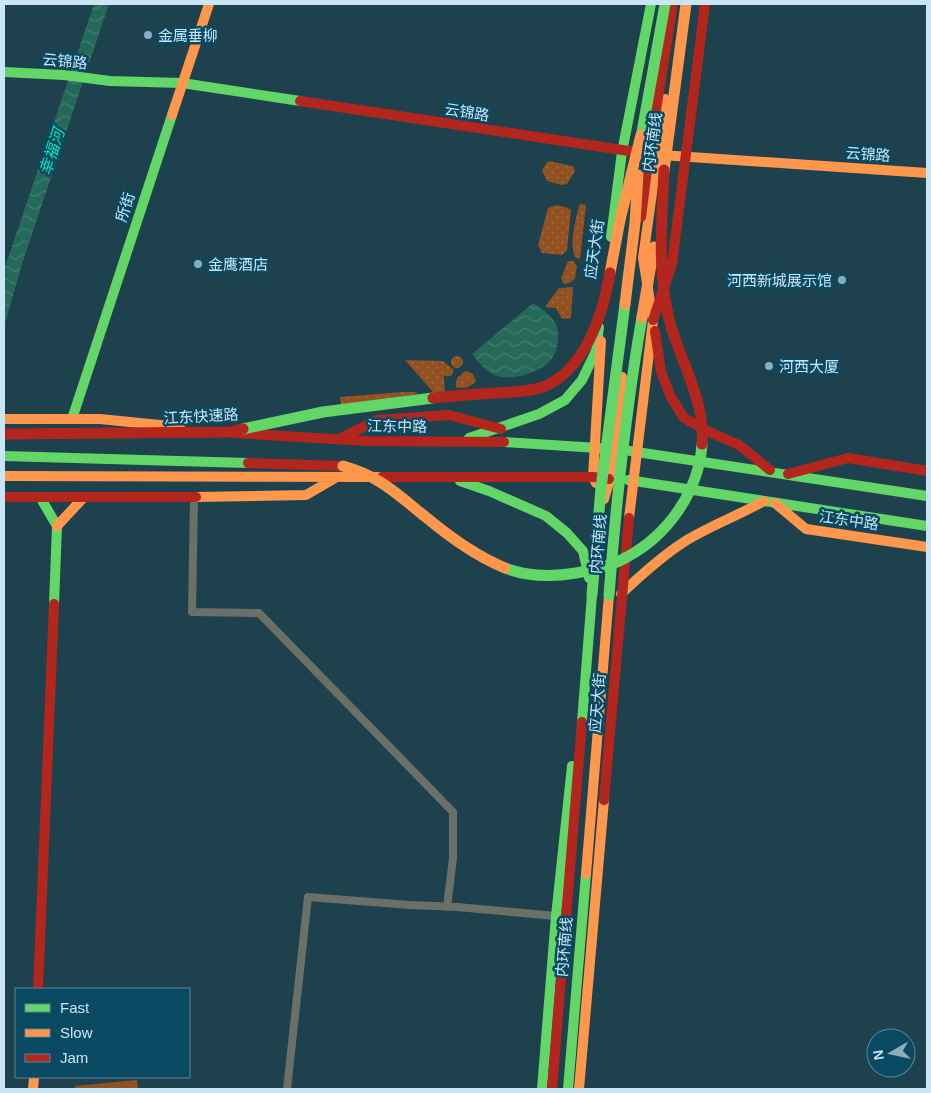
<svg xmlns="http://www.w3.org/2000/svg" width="931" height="1093" viewBox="0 0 931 1093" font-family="Arial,'Noto Sans SC',sans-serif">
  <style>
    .grass { fill: url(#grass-dots) }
    .garden { fill: #925121 }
    .water { fill: url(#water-waves) }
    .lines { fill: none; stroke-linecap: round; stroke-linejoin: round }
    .street { stroke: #6a7066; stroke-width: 8 }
    .fast { stroke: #63d668; stroke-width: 10 }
    .slow { stroke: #ff974d; stroke-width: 10 }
    .jam { stroke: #b3261e; stroke-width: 10 }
    .fast-bridge { stroke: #63d668; stroke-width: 11 }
    .slow-bridge { stroke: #ff974d; stroke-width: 11 }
    .jam-bridge { stroke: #b3261e; stroke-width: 11 }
    .poi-dot { fill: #8eacbb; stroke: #0a4962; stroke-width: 2 }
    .labels { text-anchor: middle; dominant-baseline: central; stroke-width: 5; stroke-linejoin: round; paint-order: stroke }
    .poi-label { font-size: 15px; fill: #cae6f5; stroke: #0a4962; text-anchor: start }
    .street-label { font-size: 15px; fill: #cae6f5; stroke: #0a4962 }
    .water-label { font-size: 16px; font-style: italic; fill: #09e5b6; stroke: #0a4962 }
  </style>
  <defs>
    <pattern id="grass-dots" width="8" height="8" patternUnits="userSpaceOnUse" patternTransform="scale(1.25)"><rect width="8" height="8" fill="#925121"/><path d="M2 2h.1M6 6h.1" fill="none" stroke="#a06a42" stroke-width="1.8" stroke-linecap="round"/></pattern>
    <pattern id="water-waves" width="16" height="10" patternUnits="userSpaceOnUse" patternTransform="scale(1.25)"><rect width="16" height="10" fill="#256958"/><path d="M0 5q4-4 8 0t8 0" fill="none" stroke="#437e71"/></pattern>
  </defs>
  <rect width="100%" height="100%" fill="#1e414e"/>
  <path class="grass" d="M548 161 573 166 575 171 567 184 562 185 547 181 542 170Z
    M580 204 586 205 580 259 575 257C569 244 576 216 580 204Z
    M556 205 565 207 571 210 567 250 562 255 542 253 538 245 548 208Z
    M568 261H573L577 266 575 279 569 283 564 284 561 278Z
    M573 287 571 318 562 319 556 308 545 307 559 288Z
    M451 362a6 6 0 1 1 12 0a6 6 0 1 1-12 0Z
    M405 360 443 361 454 370 451 376H444L445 396 439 399Z
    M466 371 473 374 476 381C469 388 465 389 456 387 455 378 459 376 466 371Z
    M403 392H415L418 394 341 406 340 397Z"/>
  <path class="garden" d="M137 1080 138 1089H76L75 1086Z"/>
  <path class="water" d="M94 4H109L22 264 4 327V270Z
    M533 303C542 309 554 316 557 327 560 337 557 353 551 360 541 372 512 381 497 376 486 372 479 363 472 354Z"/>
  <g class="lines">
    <path class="street" d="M194 497 192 612 259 613 453 812V858L447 907
      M287 1089 308 897 410 905 457 907 556 916"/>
    <path class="fast" d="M4 72 64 75 110 81 182 83 300 101
      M611 237 622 152 651 4
      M72 419 172 115
      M469 438 539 414 565 400 582 380 596 351 599 327
      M504 442 614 449
      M630 451 927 496
      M4 456 248 463
      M628 480 927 526
      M460 481 489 491 546 516 567 533 583 551 589 578
      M40 497 57 526 54 604
      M582 722 592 595
      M542 1089 556 916 572 766
      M568 1089 586 874"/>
    <path class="slow" d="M172 115 209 4
      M661 155 927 173
      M4 419H100L180 427
      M4 476 382 477
      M596 483 593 477 601 341
      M196 497 306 495 337 477
      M604 499 610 479 622 377
      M775 503 806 529 927 547
      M629 518 653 320 643 258 665 99
      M57 526 84 497
      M621 594C642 574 663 555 687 540 712 525 739 515 764 501
      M586 874 609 595
      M33 1089 34 1077
      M579 1089 604 800"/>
    <path class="jam" d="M300 101 642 153
      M641 217 649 154 673 4
      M653 320 672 264 705 4
      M655 331 661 372 671 397 684 418 705 430 739 445 770 470
      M235 433 366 441 504 442
      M339 439 377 420 449 415 501 429
      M248 463 343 466
      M788 474 848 458 927 471
      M382 477H593L609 479
      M4 497H196
      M604 800 629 518
      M38 989 54 604
      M552 1089 582 722"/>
    <path class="fast-bridge" d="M640 143 665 4
      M243 429 323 412 433 398
      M505 568C528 577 552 577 576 573 593 570 612 566 627 557 668 535 699 491 702 444
      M592 595 601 488 625 304
      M609 595C616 502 626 409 642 317"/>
    <path class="slow-bridge" d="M663 178 686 4
      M610 273 620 220 641 135
      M625 304 635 223 638 175
      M642 317 654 247
      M343 466C380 476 398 495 427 518 451 538 476 556 505 568"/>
    <path class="jam-bridge" d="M664 170C662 219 657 271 669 319 680 362 705 398 702 444
      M433 398C454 396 476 394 497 393 512 392 529 392 543 387 585 370 603 315 610 273
      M4 434 230 432 243 429"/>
  </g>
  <g class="poi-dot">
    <circle cx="148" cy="35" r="5"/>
    <circle cx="198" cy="264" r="5"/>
    <circle cx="842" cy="280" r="5"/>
    <circle cx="769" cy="366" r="5"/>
  </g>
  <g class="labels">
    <g class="poi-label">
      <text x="158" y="35">金属垂柳</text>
      <text x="208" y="264">金鹰酒店</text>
      <text x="832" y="280" text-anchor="end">河西新城展示馆</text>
      <text x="779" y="366">河西大厦</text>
    </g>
    <g class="street-label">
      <text transform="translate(65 61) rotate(5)">云锦路</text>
      <text transform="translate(467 112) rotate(9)">云锦路</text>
      <text transform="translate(652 142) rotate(-82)">内环南线</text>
      <text transform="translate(868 154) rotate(4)">云锦路</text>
      <text transform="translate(125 207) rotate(-72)">所街</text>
      <text transform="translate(594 249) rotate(-82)">应天大街</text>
      <text transform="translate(201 416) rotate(-3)">江东快速路</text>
      <text transform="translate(397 426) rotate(1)">江东中路</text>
      <text transform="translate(849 520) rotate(8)">江东中路</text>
      <text transform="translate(598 544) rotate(-85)">内环南线</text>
      <text transform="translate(597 703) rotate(-85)">应天大街</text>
      <text transform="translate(564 947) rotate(-85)">内环南线</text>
    </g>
    <g class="water-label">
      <text transform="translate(52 152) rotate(-72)">幸福河</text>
    </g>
  </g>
  <rect width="931" height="1093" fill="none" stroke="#cae6f5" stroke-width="10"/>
  <rect x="15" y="988" width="175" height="90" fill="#0a4962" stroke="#57889d"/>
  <rect x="25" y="1004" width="25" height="8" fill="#63d668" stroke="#57889d"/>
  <text x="60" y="1013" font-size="15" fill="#cae6f5">Fast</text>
  <rect x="25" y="1029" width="25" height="8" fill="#ff974d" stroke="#57889d"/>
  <text x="60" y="1038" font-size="15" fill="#cae6f5">Slow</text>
  <rect x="25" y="1054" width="25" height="8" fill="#b3261e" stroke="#57889d"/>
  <text x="60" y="1063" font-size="15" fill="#cae6f5">Jam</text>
  <g transform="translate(891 1053) rotate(261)"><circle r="24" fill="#0a4962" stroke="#57889d"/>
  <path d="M0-4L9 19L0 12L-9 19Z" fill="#8eacbb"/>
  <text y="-8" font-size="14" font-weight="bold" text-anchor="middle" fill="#cae6f5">N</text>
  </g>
</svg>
